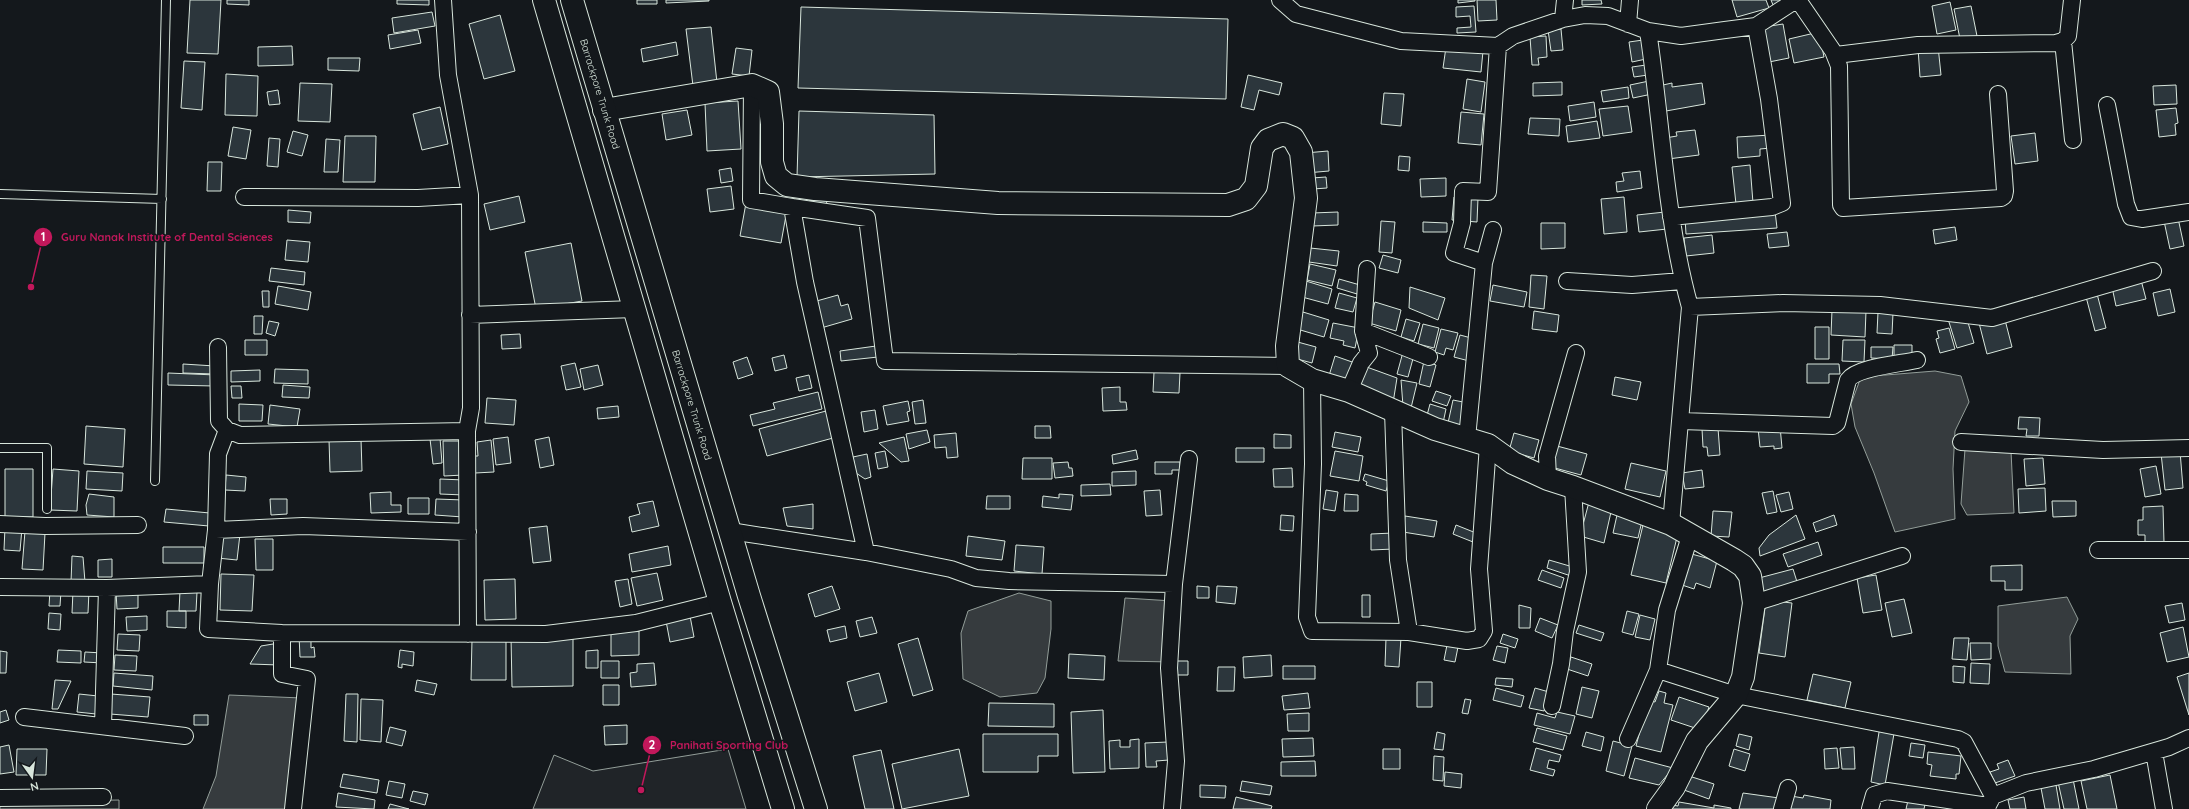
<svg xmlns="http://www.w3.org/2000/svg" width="2189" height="809" viewBox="0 0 2189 809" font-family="Quicksand,sans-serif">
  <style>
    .green { fill: #202428; stroke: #939e99 }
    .water { fill: #363b3e; stroke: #939e99 }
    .building { fill: #2c363c; stroke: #d8e6dc }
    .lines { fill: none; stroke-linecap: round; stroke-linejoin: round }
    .lane-casing { stroke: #d8e6dc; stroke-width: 10 }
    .street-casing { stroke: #d8e6dc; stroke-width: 18 }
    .secondary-casing { stroke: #d8e6dc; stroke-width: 24 }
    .primary-casing { stroke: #d8e6dc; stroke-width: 24 }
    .lane { stroke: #14181c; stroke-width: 8 }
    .street { stroke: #14181c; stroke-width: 16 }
    .secondary { stroke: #14181c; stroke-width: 22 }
    .primary { stroke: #14181c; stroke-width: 22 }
    .labels { text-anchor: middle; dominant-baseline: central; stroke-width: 3; stroke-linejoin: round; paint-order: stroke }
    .street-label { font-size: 10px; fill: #d8e6dc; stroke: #14181c }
    .leader { fill: none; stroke: #c2185b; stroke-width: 1.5 }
    .callout-dot { fill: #c2185b; stroke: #14181c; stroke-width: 1.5 }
    .mark-label { font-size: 12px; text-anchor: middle; font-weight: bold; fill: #fff }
    .callout-label { font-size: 11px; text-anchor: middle; font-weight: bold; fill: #c2185b; stroke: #14181c; stroke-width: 3; stroke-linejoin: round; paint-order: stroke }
  </style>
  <rect width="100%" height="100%" fill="#14181c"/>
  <path class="green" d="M728 749 746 809H533L554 755 593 771Z
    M119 800V809H0V802Z"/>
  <path class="water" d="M1935 371 1961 376 1969 402 1955 431 1953 469 1955 519 1895 532 1874 473 1855 427 1851 404 1861 377Z
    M1965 449 2011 451 2014 513 1967 515 1961 504Z
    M1019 593 1051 601V629L1045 678 1037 693 1000 697 963 679 961 633 968 611Z
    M2067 597 2078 619 2070 636 2071 674 2005 672 1998 646V606Z
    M1125 598 1173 601V662L1118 661Z
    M229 695 302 698 292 809H203L216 776Z"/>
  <path class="building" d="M190 0H221L218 54 187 53Z
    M227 0H249V5L227 4Z
    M397 0H429V5L397 4Z
    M637 0H657V4H637Z
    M666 0H709V1L666 3Z
    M1458 0H1475V1L1458 3Z
    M1477 0H1496L1497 20 1478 21Z
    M1582 0H1601L1602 4 1582 5Z
    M1732 0H1766L1769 8 1737 17Z
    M1771 0H1782L1773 5Z
    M1950 2 1956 30 1937 34 1932 6Z
    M1474 6 1476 32 1457 33V28L1471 27 1470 16 1456 17V7Z
    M1971 6 1977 36 1960 39 1954 9Z
    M801 7 1228 19 1226 99 798 88Z
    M432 12 435 26 394 33 392 18Z
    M500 15 515 71 484 79 469 24Z
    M1783 24 1789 58 1769 62 1764 27Z
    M711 27 717 83 693 86 686 29Z
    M1561 29 1563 50 1551 51 1548 30Z
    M418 30 421 43 390 49 388 35Z
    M1819 32 1824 57 1794 63 1789 39Z
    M1546 36 1547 57 1538 58 1539 65H1532L1530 37Z
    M1643 40 1646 59 1632 62 1629 42Z
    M676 42 678 55 643 62 641 49Z
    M292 46 293 65 258 66V47Z
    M1938 46 1941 75 1920 77 1918 48Z
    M1446 47 1483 51 1481 72 1443 68Z
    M736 48 752 50 749 76 732 74Z
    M328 58H360L359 71 328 70Z
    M184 61 205 62 202 110 181 108Z
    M1646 65 1648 75 1634 77 1632 67Z
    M226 74 258 76 257 116 225 115Z
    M1248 75 1282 83 1279 95 1259 90 1254 110 1241 107Z
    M1467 79 1485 82 1481 112 1463 109Z
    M1649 81 1652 94 1633 98 1630 85Z
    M1562 82V95L1533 96V83Z
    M300 83 332 84 330 122 298 121Z
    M1672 83V87L1702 83 1705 104 1666 111 1663 85Z
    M2176 85 2177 104 2154 105 2153 86Z
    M1628 87 1629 98 1603 102 1601 91Z
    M278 90 280 104 269 105 267 92Z
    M1384 93 1404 94 1401 126 1381 124Z
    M738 101 741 149 707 151 705 103Z
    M1594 102 1596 117 1570 121 1568 106Z
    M1628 106 1632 132 1603 136 1599 109Z
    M440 107 448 144 422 150 413 114Z
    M2176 108 2178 123 2175 124 2176 135 2159 137 2156 110Z
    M687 110 692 135 666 140 662 114Z
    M799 111 934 115 935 174 797 177Z
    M1461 112 1484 114 1481 145 1458 143Z
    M1530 118 1560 119 1559 136 1528 134Z
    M1597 121 1600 138 1568 142 1566 126Z
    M233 127 251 130 246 159 228 156Z
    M1695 130 1699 155 1668 159 1665 138 1677 136 1676 132Z
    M293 131 308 135 302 156 287 152Z
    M2035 133 2038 161 2015 164 2011 136Z
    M1771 135V148L1760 149V156L1738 158 1737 137Z
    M345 136H376L375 182H343Z
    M269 138 280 139 278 167 267 166Z
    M326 139 340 140 338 172H324Z
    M1328 151 1329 171 1306 173 1305 153Z
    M1399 156 1410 157 1409 171 1398 170Z
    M208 162H222L221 191H207Z
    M1750 165 1753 203 1736 204 1732 167Z
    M731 168 733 181 721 183 719 170Z
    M1640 171 1642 188 1617 192 1616 182 1624 181 1622 173Z
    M1326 177 1327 188 1313 189 1312 178Z
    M1446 178V196L1421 197 1420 179Z
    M731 186 734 209 710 212 707 189Z
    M519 196 525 222 490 230 484 204Z
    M1454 197 1478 198 1477 222 1452 220Z
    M1624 197 1627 232 1604 234 1601 199Z
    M826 198 828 212 810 215 809 201Z
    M746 203 787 210 781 243 740 236Z
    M288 210 311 212 310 223 288 222Z
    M1775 211 1777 228 1686 234 1685 218Z
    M1338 212V225L1312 226V213Z
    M1665 212 1667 229 1639 232 1637 215Z
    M2178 218 2184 246 2170 249 2164 221Z
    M1381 221 1395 222 1392 253 1379 252Z
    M1423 222 1447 223V232H1423Z
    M1541 223H1565V248L1541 249Z
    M1955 227 1957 240 1935 244 1933 230Z
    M1787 232 1789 246 1769 248 1767 234Z
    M1712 235 1714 253 1686 256 1684 238Z
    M287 240 310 242 308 262 285 260Z
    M571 243 582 301 536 309 525 252Z
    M1310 248 1339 251 1337 266 1309 262Z
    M1383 255 1401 260 1398 273 1379 268Z
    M1310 264 1336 270 1332 286 1307 280Z
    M271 268 305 272 304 285 269 281Z
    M1531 275 1547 276 1544 309 1529 307Z
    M1339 279 1360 285 1357 294 1337 288Z
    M2141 280 2146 299 2116 306 2112 287Z
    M1306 281 1332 289 1328 304 1302 297Z
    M1493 285 1527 292 1524 307 1490 301Z
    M278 286 311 292 308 310 275 304Z
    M1410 287 1445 298 1438 320 1409 308Z
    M2170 289 2175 312 2158 316 2153 293Z
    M2096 290 2106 328 2095 331 2085 293Z
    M262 291H269V307H263Z
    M1339 293 1357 298 1353 312 1335 308Z
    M838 295 841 306 848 304 852 319 821 328 813 302Z
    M1375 302 1401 310 1396 331 1369 323Z
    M1832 310 1866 311 1865 337 1831 335Z
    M1534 311 1559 315 1557 332 1532 329Z
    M1303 312 1329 320 1324 337 1297 329Z
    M1878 312 1893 313 1892 334 1877 333Z
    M254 316H263L262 334H254Z
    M2004 316 2012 347 1987 354 1979 323Z
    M1406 319 1420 323 1414 341 1401 337Z
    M1948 319H1967L1974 343 1957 348Z
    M269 321 279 323 275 336 266 333Z
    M1333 323 1359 328 1355 348 1343 345 1344 341 1330 338Z
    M1423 324 1439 328 1434 348 1418 344Z
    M1815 327H1829V359H1815Z
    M1949 328 1955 349 1940 353 1936 339 1939 338 1937 331Z
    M1441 329 1458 333 1453 350 1446 348 1444 355 1435 352Z
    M520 334 521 348 502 349 501 335Z
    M1460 335 1475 339 1469 361 1454 357Z
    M245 340H267V355H245Z
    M1843 340H1865L1864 362 1842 361Z
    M1294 341 1316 347 1312 363 1290 357Z
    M1894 345H1912V358H1894Z
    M876 346 878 357 841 361 840 351Z
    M1871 347H1893L1892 359 1871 358Z
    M1403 352 1414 355 1408 377 1397 374Z
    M784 355 787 368 775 371 772 358Z
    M1335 356 1355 363 1349 385 1328 379Z
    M747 357 753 374 738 379 733 362Z
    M1424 361 1436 365 1430 387 1419 384Z
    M575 363 581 387 566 390 561 366Z
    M183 364 215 366V374L183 373Z
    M1807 364H1839L1840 374H1829V383H1807Z
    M598 365 603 385 584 390 580 369Z
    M1364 366 1397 378 1393 403 1356 391Z
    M275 369 308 370V384L274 383Z
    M260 370V381L231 382V371Z
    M1154 372 1180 373 1179 393 1153 392Z
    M168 373 216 375 215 386 168 385Z
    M809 375 812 388 799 391 796 378Z
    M1615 377 1641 382 1637 400 1612 395Z
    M1401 380 1417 383 1411 408 1403 406Z
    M283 385 310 387 309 398 282 397Z
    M231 386H241L242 398H232Z
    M1120 387V402H1126L1127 410 1103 411 1102 388Z
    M1436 391 1451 396 1447 406 1432 401Z
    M818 392 822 409 753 426 750 415 775 409 773 403Z
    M487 398 516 400 514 425 485 423Z
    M923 400 926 423 915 424 912 402Z
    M1453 400 1468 403 1463 426 1448 423Z
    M908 401 910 411 907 412 909 421 887 425 883 406Z
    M239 404 263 405 262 421H239Z
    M1430 404 1446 409 1443 423 1426 419Z
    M270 405 300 409 297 427 268 424Z
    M618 406 619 417 598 419 597 408Z
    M875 410 878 429 864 432 861 412Z
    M826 411 833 438 767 456 759 429Z
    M2019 417 2040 418 2039 436H2026L2027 429H2018Z
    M86 426 125 429 123 467 84 464Z
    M1035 426H1050L1051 438H1035Z
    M1780 426 1782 448 1774 449V446L1760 447 1758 428Z
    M1718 428 1720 455 1708 456 1707 447H1703L1702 429Z
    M927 430 930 442 909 449 906 434Z
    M1335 432 1361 437 1358 452 1332 447Z
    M956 433 958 457 947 458 946 447 935 448 934 435Z
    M1514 433 1539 440 1534 458 1509 451Z
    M1274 434 1291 435V448H1274Z
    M508 437 511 463 496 465 493 439Z
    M549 437 554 465 540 468 535 440Z
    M904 437 909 461 901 462 879 443Z
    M440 438 442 463 433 464 430 439Z
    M361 439 362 471 330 472 329 440Z
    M491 440 494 472 475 473 473 456H478L477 442Z
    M443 441H463L464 475 444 476Z
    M1557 446 1587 454 1581 475 1551 467Z
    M1236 448H1264V462H1236Z
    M1136 450 1138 459 1113 464 1112 455Z
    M885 451 888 467 878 469 875 453Z
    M1335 451 1363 456 1359 481 1330 476Z
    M2180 451 2183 488 2165 490 2161 453Z
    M867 454 871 477 865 479 856 473 853 457Z
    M1023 458H1052V479H1022Z
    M2043 458 2045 484 2026 486 2024 459Z
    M1068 462 1069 468H1072L1073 476 1055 478 1053 463Z
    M1155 462H1180V470H1172V474H1155Z
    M1631 463 1666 471 1660 497 1625 489Z
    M2156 466 2161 494 2145 497 2140 469Z
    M1292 468 1293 487H1274L1273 469Z
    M5 469H33V517H5Z
    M53 469 79 471 77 511 50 510Z
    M1702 470 1704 487 1685 489 1682 473Z
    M87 471 123 473 122 491 86 489Z
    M1136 471V485L1112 486V472Z
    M1365 474 1389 481 1386 491 1366 485 1367 482 1363 480Z
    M226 475 246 477 245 491 225 490Z
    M440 479 464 480V495L440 494Z
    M1110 484 1111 495 1081 496V485Z
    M2045 488 2046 511 2019 513 2018 489Z
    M1160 490 1162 515 1146 516 1144 491Z
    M1326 490 1338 492 1335 511 1323 509Z
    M1773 491 1777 512 1767 514 1762 493Z
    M391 492V505H401V512L371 513 370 493Z
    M1789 492 1793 509 1781 512 1776 495Z
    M89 494 114 497V517L87 515 86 505Z
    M1059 494 1073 495 1071 510 1042 507 1043 496 1059 498Z
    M1345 494 1358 495V511H1344Z
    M987 496H1010V509H986Z
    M408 498H429V514H408Z
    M270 499H287V514L271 515Z
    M436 499 464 500 463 517 435 515Z
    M653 501 659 526 632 532 629 517 640 514 637 504Z
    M2052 501H2076V516L2053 517Z
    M1589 502 1611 512 1604 543 1580 536Z
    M813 504V529L787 526 783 508Z
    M2163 506 2164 543H2145V535H2138V520H2143V507Z
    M166 509 210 513 209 526 164 522Z
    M1713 511 1732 512 1729 537 1711 536Z
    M1281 515 1294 516 1293 531 1280 530Z
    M1617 515 1642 521 1638 538 1613 533Z
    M1796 515 1805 539 1760 556 1759 548 1769 535Z
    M1834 515 1837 525 1816 532 1813 523Z
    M1405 516 1437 521 1434 537 1403 532Z
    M1456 525 1476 533 1473 542 1453 534Z
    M1643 525 1678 533 1666 583 1631 575Z
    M547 526 551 561 533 563 529 528Z
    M5 527 22 528 20 551 4 550Z
    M25 531 45 533 43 570 22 569Z
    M220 532 240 534 237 560 217 558Z
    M1393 533 1394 549 1371 550V534Z
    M968 536 1005 541 1002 560 966 556Z
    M255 539H273V570H256Z
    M1818 542 1822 555 1788 567 1783 554Z
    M1016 545 1044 547 1042 574 1014 571Z
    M668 546 671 565 632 572 629 554Z
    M163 547H204V563H163Z
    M1688 553 1717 561 1710 588 1696 583 1694 589 1679 584Z
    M72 556 83 557 85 582H71Z
    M112 559V577H98V560Z
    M1549 560 1573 567 1571 576 1547 568Z
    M2022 565V590H2005V581H1991V566Z
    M1793 569 1798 585 1764 594 1759 578Z
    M1542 570 1564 578 1561 588 1538 580Z
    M657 573 663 600 637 606 631 578Z
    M221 574 254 575 252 611 220 610Z
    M1876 575 1882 610 1863 613 1857 578Z
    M515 579 516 619 485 620 484 580Z
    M628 579 632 604 620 607 615 581Z
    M832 586 840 609 815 617 808 594Z
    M1197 586 1209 587V598H1197Z
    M1217 586 1237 587 1235 604 1216 602Z
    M50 590 61 591 60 606H49Z
    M73 591H89L88 613H72Z
    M138 591V608L117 609 116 592Z
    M180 591 197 592 196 611H179Z
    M1362 595H1370V617H1362Z
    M1904 599 1912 633 1892 637 1885 603Z
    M1766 600 1792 603 1785 657 1759 653Z
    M2182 603 2185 620 2169 623 2165 606Z
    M1519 605 1531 608 1530 628H1519Z
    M167 611H186V628L167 627Z
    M1627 611 1639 614 1633 635 1622 632Z
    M49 613 61 614 60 630 48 629Z
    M1640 615 1655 619 1650 640 1635 637Z
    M147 616V630L127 631 126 617Z
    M690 616 694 637 670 642 666 621Z
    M872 617 877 633 860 637 856 621Z
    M1540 618 1558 625 1552 638 1535 631Z
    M1579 625 1604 633 1601 641 1576 633Z
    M845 626 847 638 830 642 827 630Z
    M2183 627 2189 657 2167 662 2160 633Z
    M639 631V655L611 656V632Z
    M118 634 140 635 139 651 117 650Z
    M1503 634 1518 639 1515 648 1500 643Z
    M299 635H311V648L314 647 315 657H300Z
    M511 637H573V686L512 687Z
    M918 638 933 690 913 696 898 644Z
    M1386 638H1401L1399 667 1385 666Z
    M1954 638H1969L1967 660 1952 659Z
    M472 640H506V680H471Z
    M1448 640 1459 642 1455 662 1444 660Z
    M279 643V665L250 664 261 646Z
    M1970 643H1991V659L1971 660Z
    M1497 646 1508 648 1505 663 1493 660Z
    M58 650 81 651V663L57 662Z
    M400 650 414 652 413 666 402 664V668L398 667Z
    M598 650V668H586V651Z
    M0 651 7 652 6 673H0Z
    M85 652 103 653V663L84 662Z
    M1069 654 1105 656 1104 680 1068 678Z
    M115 655 137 656 136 671 114 670Z
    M1271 655 1272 676 1244 678 1243 657Z
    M1571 657 1592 664 1588 676 1567 669Z
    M601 661H619V678H601Z
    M1173 661H1188V675H1172Z
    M654 663 656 685 631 687 630 673 637 672V664Z
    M1971 663 1990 664 1989 684 1970 683Z
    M1283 666H1315V679H1283Z
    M1953 666 1965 667 1964 683 1953 682Z
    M1218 667H1235L1234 691H1217Z
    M114 673 153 676 152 690 113 686Z
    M879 673 887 702 855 711 847 682Z
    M2189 673V715L2177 677Z
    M1813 674 1851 682 1845 708 1807 700Z
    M1496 678 1513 679 1512 687 1495 685Z
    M55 680 71 681 58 709H52Z
    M417 680 437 684 434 695 415 691Z
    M1417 682H1432V707H1417Z
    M603 685H619V705H603Z
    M1582 687 1599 691 1592 718 1576 714Z
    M1496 688 1524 696 1521 707 1493 700Z
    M1535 688 1549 692 1544 711 1529 708Z
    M1659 691 1666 693 1664 703 1673 705 1661 752 1636 746 1648 700 1655 702Z
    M1308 693 1310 708 1284 710 1282 696Z
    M79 694 98 696 96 714 77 712Z
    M111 694 150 697 148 717 110 714Z
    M346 694H358L357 742 344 741Z
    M1679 697 1709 707 1701 730 1671 720Z
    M361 699 383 700 381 742 360 740Z
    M1465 699 1471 700 1468 714 1462 713Z
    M989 703 1054 704V727L988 726Z
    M6 710 9 720 0 723V712Z
    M1103 710 1105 772 1073 773 1071 712Z
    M1557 712 1575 716 1570 734 1534 725 1537 713 1555 718Z
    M1309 713V731H1288L1287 714Z
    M194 715H208V725H194Z
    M627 725V744L605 745 604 726Z
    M1880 726 1895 728 1885 785 1871 782Z
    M390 727 406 731 402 746 386 742Z
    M1537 728 1567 736 1563 750 1533 742Z
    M1437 732 1445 734 1443 750 1434 749Z
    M1586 732 1604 737 1601 751 1582 746Z
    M983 734H1058V756H1038V772H983Z
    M1739 734 1752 737 1749 750 1736 746Z
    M1313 738 1314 756 1283 757 1282 739Z
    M1139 739V768L1110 769 1109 741 1120 740V747H1130V740Z
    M1613 741 1632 746 1624 776 1606 771Z
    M1168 742 1169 760 1156 761 1157 767H1146L1145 743Z
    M1911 743 1925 745 1923 758 1909 756Z
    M9 745 14 772 0 774V747Z
    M1854 747 1855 769H1842L1840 748Z
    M1536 748 1561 755 1559 762 1549 760 1547 768 1555 770 1553 776 1530 770Z
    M1837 748 1839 768 1825 769 1824 749Z
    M17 749H47L46 775H16Z
    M959 749 969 796 902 809 892 764Z
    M1383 749H1400V769H1383Z
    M1734 749 1750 754 1745 771 1729 766Z
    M881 750 894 809H865L853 756Z
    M1928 752 1961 756 1959 774H1956V779L1930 776 1932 765 1927 764Z
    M1434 756 1444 757 1443 781 1433 780Z
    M1635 758 1673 768 1659 785 1629 778Z
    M2008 760 2015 776 1995 783 1990 772 1999 769 1997 764Z
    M1315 761 1316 776H1281V762Z
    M1445 772 1462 774 1461 788 1444 786Z
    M343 774 379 780 377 793 340 787Z
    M2110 775 2117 809H2087L2081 781Z
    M1689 776 1714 784 1709 799 1684 790Z
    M2073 779 2079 809H2064L2058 782Z
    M389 781 405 784 402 798 386 795Z
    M1242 781 1272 786 1270 795 1240 791Z
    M1200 785 1226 786 1225 798 1200 797Z
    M2056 785 2060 809H2045L2041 788Z
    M413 791 428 794 425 805 410 801Z
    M338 793 375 800 374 809 336 807Z
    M1743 793 1779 798 1777 809H1739Z
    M1804 795 1831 800 1830 809H1789L1791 796 1803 798Z
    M1909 796 1926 800 1924 809H1906Z
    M1236 797 1272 806 1271 809H1233Z
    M2024 797 2026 809H2010L2008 800Z
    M1679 802 1714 808V805L1731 808V809H1664L1666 804 1678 806Z
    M390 804 409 809H388Z"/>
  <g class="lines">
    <defs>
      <path id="lane" d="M0 194 162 199
        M0 448H47V509
        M155 481 166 0"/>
      <path id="street" d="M443 0 448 75 470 195 471 408 467 431 468 634
        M1280 0 1296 14 1401 41 1498 46 1513 36 1563 19 1585 15 1608 16 1648 31 1681 36 1725 30 1756 26 1796 0
        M1798 0 1833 51 1839 66 1841 205 1843 208 2001 198 2004 196 2005 191 1998 94
        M1563 19 1565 0
        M1628 24 1630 0
        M1648 31C1662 123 1665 217 1690 307L1671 524
        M2063 41 2073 140
        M1836 55 1918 45 2056 43 2063 41 2068 36 2072 0
        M752 85 751 200 792 207 805 282 866 552
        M2107 105 2126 204 2131 217 2142 219 2189 212
        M244 197 418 198 470 195
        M792 207 867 218 885 361 1288 366
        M1671 217 1772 207 1782 203 1769 99 1756 26
        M1484 263 1493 230
        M1567 281 1632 285 1682 281
        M1690 307 1783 303 1880 305 1992 318 2153 271
        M470 315 634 309
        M1363 331 1367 269
        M218 347 219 421 227 430 240 435 467 431
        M1312 380 1313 464 1307 617 1312 631 1409 632
        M1349 391 1361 363 1369 353 1363 331 1429 357
        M1393 411 1398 560 1409 632 1467 641 1479 639 1484 631 1479 569 1488 445
        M1681 421 1833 426 1837 423 1848 380C1857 367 1900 364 1917 360
        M1467 438 1484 263 1454 253 1462 223 1463 191 1488 192 1498 46
        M1961 442 2103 450 2189 448
        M1548 479 1547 456 1576 353
        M0 524 45 526 138 525
        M216 530 303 526 468 532
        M730 531 866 552 951 569 976 578 1009 581 1174 584 1169 668 1176 761 1172 809
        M2098 550H2189
        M210 584 216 530 218 454 227 430
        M1174 584 1189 459
        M0 587 107 588 103 726
        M107 588 210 584 208 629 282 633 546 634 636 623 720 602
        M1754 603 1902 556
        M282 633V674L307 679 293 809
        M1658 670 1736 695 1958 739 1964 742 1993 796
        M1552 706 1561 664 1565 631 1578 572 1573 487
        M24 717 185 736
        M1628 739 1658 670 1667 610 1690 536
        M2154 752 2164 809
        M0 798 103 797
        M1782 809 1788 788
        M1870 809 1874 795 1887 791 1988 806
        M1986 809 1993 796 2026 783 2094 769 2169 747 2189 738"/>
      <path id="secondary" d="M604 110 752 85 768 92 772 124V162L776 176 787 185 815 189 998 203 1228 205 1246 199 1256 186 1262 148 1268 140 1283 134 1293 138 1301 152 1306 198 1287 346 1288 366 1312 380 1349 391 1435 429 1488 445 1513 463 1548 479 1573 487 1671 524 1734 560 1743 566 1750 576 1754 603 1743 677 1736 695 1697 741 1674 787 1658 809"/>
      <path id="primary" d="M544 0 720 602 783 809
        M572 0 749 596 816 809"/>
    </defs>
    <use href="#lane" class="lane-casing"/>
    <use href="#street" class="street-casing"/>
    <use href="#secondary" class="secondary-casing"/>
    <use href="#primary" class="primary-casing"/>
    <use href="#lane" class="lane"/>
    <use href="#street" class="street"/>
    <use href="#secondary" class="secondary"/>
    <use href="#primary" class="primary"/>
  </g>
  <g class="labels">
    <g class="street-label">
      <text transform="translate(600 94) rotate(73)">Barrackpore Trunk Road</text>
      <text transform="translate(692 405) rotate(73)">Barrackpore Trunk Road</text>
    </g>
  </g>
  <path class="leader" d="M31 287L43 237M641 790L652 745"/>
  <g class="callout-dot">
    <circle cx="31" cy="287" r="4"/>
    <circle cx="641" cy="790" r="4"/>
    <circle cx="43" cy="237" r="10"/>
    <circle cx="652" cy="745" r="10"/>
  </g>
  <g class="mark-label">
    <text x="43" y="241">1</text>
    <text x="652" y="749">2</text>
  </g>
  <g class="callout-label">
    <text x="167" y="241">Guru Nanak Institute of Dental Sciences</text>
    <text x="729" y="749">Panihati Sporting Club</text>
  </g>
  <g transform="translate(32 777) rotate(166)" stroke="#14181c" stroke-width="3" paint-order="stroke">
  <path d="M0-3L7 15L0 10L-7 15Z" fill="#d8e6dc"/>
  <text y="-6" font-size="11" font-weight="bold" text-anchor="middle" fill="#d8e6dc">N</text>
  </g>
</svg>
